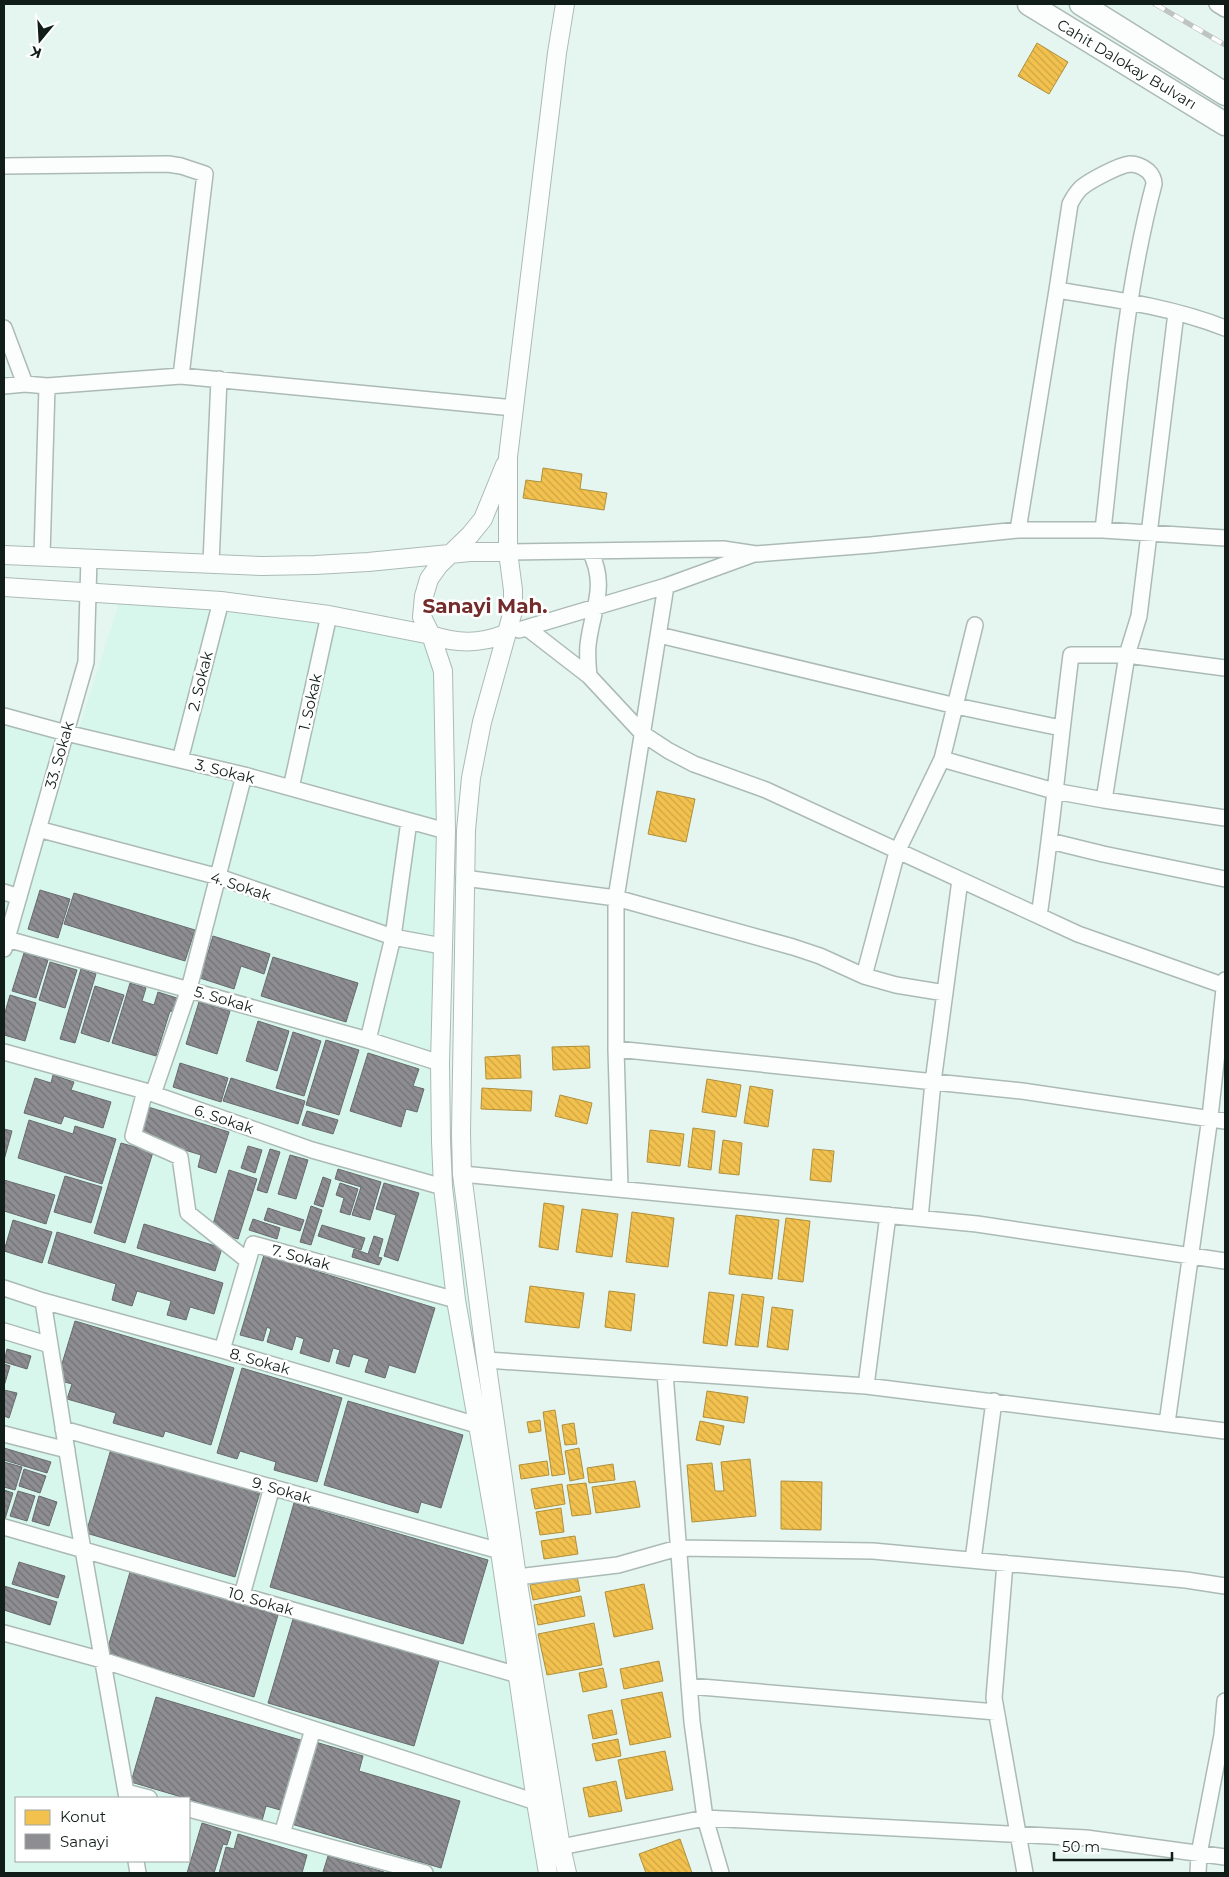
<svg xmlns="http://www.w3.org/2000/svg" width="1229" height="1877" viewBox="0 0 1229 1877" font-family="Montserrat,sans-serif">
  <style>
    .built { fill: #d8f7ec; fill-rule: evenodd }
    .homes { fill: url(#homes-back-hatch); stroke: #ae903e }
    .industry { fill: url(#industry-back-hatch); stroke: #686b6e }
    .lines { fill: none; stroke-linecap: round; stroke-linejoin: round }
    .minor-casing { stroke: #acbab5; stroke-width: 18 }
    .tertiary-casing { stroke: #acbab5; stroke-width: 20 }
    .primary-casing { stroke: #acbab5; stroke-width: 25 }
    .minor { stroke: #fbfefd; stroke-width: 15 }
    .tertiary { stroke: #fbfefd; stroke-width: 18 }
    .primary { stroke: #fbfefd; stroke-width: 22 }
    .rail-casing { stroke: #bfc4c2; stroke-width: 5.5 }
    .rail { stroke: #fff; stroke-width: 4; stroke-dasharray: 11; stroke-linecap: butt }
    .labels { text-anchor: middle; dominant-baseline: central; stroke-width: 5; stroke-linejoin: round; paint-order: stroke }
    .street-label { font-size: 15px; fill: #111d19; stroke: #fff }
    .district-label { font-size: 20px; font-weight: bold; fill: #722c2b; stroke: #fff }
  </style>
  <defs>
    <pattern id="homes-back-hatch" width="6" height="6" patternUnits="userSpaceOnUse" patternTransform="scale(1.25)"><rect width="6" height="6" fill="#f2c14e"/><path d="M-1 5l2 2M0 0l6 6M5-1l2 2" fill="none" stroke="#cea544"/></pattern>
    <pattern id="industry-back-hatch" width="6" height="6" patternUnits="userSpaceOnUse" patternTransform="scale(1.25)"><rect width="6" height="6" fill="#8d8d92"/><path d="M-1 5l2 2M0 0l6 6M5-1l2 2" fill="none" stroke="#727376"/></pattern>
  </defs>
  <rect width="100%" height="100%" fill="#e5f6f0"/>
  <path class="built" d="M123 590 444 639 453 721 450 1159 555 1873H4V706L79 728ZM16 1798H189V1861H16Z"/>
  <path class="homes" d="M1037 43 1068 62 1049 94 1018 76Z
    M543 468 582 474 580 489 607 493 604 510 523 498 526 480 541 482Z
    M657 791 695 799 686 842 648 834Z
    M589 1046 590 1068 553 1070 552 1047Z
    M520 1055 521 1078 486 1079 485 1057Z
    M707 1079 741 1085 736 1117 702 1112Z
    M750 1086 773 1090 768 1127 744 1123Z
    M482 1088 532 1091 531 1111 481 1109Z
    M560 1095 592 1103 587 1124 555 1116Z
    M693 1128 715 1131 711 1170 688 1167Z
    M650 1130 684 1134 680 1166 647 1162Z
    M723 1140 742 1143 739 1175 719 1173Z
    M813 1149 834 1151 831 1182 810 1180Z
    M544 1203 564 1206 558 1250 539 1247Z
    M582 1209 618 1214 612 1257 576 1252Z
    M632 1212 674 1218 668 1267 626 1262Z
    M736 1215 779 1220 772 1279 729 1274Z
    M786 1218 810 1221 803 1282 778 1279Z
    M530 1286 584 1293 579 1328 525 1322Z
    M609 1291 635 1294 631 1331 605 1327Z
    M709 1292 734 1295 727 1346 703 1343Z
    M742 1294 764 1297 758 1347 735 1345Z
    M772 1307 793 1310 788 1350 767 1347Z
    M707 1391 748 1397 744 1423 703 1417Z
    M555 1410 565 1474 552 1476 543 1412Z
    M540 1420 541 1431 529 1433 527 1422Z
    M700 1421 724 1426 720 1445 696 1440Z
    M574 1423 577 1444 565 1445 562 1425Z
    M579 1448 584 1478 570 1481 565 1451Z
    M750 1459 756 1516 692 1522 687 1465 712 1463 715 1491H724L721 1462Z
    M547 1461 549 1475 521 1479 519 1465Z
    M613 1464 615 1480 589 1483 587 1468Z
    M635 1481 640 1507 596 1513 592 1487Z
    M781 1481 822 1482 821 1530 781 1529Z
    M586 1483 591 1514 572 1516 567 1485Z
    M562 1484 565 1504 535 1509 531 1489Z
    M561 1508 564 1532 540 1535 536 1512Z
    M575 1536 578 1554 544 1559 541 1541Z
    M577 1576 580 1591 533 1600 530 1585Z
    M644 1584 653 1629 614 1637 605 1592Z
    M581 1596 585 1616 538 1625 534 1605Z
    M594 1623 602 1665 547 1675 538 1634Z
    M659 1661 663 1681 624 1689 620 1669Z
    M603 1668 607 1687 583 1692 579 1673Z
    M662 1692 671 1737 630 1745 621 1700Z
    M612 1710 617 1734 593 1739 588 1715Z
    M618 1739 621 1756 596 1761 592 1744Z
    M665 1751 673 1790 626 1799 618 1760Z
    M616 1781 622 1811 589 1817 583 1788Z
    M680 1839 692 1873H646L639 1854Z"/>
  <path class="industry" d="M40 890 70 899 58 938 28 929Z
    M74 893 195 930 185 961 64 924Z
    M213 936 270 954 264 974 241 966 234 989 200 978Z
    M24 953 48 960 36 998 12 991Z
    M273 957 358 983 346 1022 261 996Z
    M50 962 77 970 65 1008 39 1000Z
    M81 969 96 974 75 1043 60 1039Z
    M130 983 146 988 142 1001 154 1005 158 992 180 999 176 1012 170 1011 156 1056 112 1043Z
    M95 986 124 995 109 1042 81 1033Z
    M10 995 36 1003 25 1041 4 1035V1016Z
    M199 1002 230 1011 217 1054 186 1044Z
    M258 1021 289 1031 277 1071 246 1061Z
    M293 1032 321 1041 304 1096 276 1088Z
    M326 1040 359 1050 339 1115 306 1105Z
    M368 1053 419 1069 413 1086 424 1089 417 1112 406 1109 401 1127 350 1111Z
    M180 1063 228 1078 221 1102 173 1087Z
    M53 1075 74 1082 71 1090 111 1102 103 1128 64 1116 61 1124 24 1113 35 1078 51 1083Z
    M231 1078 305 1101 298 1124 223 1101Z
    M145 1106 229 1132 216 1173 198 1167 201 1155 136 1135Z
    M307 1111 338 1120 333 1134 302 1125Z
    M29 1120 73 1134 75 1126 116 1139 102 1184 18 1158Z
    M4 1129 12 1131 4 1160Z
    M121 1143 153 1152 125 1243 94 1233Z
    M248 1146 262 1150 255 1173 241 1168Z
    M270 1149 280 1152 267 1193 257 1190Z
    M290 1155 308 1160 296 1199 278 1194Z
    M338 1169 381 1182 370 1220 352 1215 361 1187 335 1179Z
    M229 1170 257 1179 238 1239 211 1231Z
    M65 1176 102 1187 91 1223 54 1212Z
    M323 1177 331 1180 323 1207 314 1204Z
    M4 1180 55 1195 46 1224 4 1211Z
    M340 1183 358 1189 350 1215 340 1212 344 1198 336 1195Z
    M384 1183 419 1193 398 1261 384 1256 396 1215 376 1209Z
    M311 1206 322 1210 311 1245 300 1242Z
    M268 1208 304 1220 300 1231 264 1220Z
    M253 1219 280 1228 277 1239 249 1230Z
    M13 1220 52 1232 42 1263 4 1251Z
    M144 1224 222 1248 215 1271 137 1248Z
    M322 1225 365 1238 361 1250 318 1236Z
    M57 1232 223 1283 214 1314 190 1307 186 1320 167 1315 171 1301 137 1291 132 1306 112 1300 116 1284 48 1263Z
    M374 1236 383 1239 378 1257 382 1258 379 1265 352 1257 354 1249 368 1254Z
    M264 1255 435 1308 415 1373 389 1365 385 1378 365 1372 369 1359 353 1354 349 1367 336 1363 340 1350 333 1348 329 1362 300 1353 304 1339 296 1336 292 1350 267 1342 271 1329 267 1327 263 1341 240 1335Z
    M75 1321 234 1368 211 1445 165 1431 163 1437 113 1423 116 1413 67 1399 72 1384 57 1380Z
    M7 1349 31 1356 27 1369 4 1362Z
    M4 1364 10 1366 4 1386Z
    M242 1368 342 1398 317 1482 274 1470 276 1462 240 1451 237 1459 217 1453Z
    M4 1390 17 1393 9 1418 4 1416Z
    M348 1401 463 1435 441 1508 421 1502 418 1513 324 1485Z
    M4 1448 51 1462 47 1473 4 1460Z
    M111 1449 260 1492 235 1577 86 1533Z
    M4 1462 22 1467 15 1490 4 1487Z
    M24 1469 46 1476 40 1493 19 1486Z
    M4 1490 13 1493 4 1522Z
    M18 1491 35 1496 27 1521 10 1516Z
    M39 1496 57 1502 49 1526 32 1521Z
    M294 1503 488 1560 463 1644 270 1587Z
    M19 1562 65 1576 58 1598 12 1584Z
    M130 1572 278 1615 254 1697 106 1654Z
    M4 1586 57 1602 50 1625 4 1610Z
    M293 1619 439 1661 414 1746 268 1703Z
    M156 1697 304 1741 284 1811 266 1806 262 1821 131 1782Z
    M312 1741 363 1756 359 1771 460 1801 441 1868 288 1823Z
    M202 1823 231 1832 227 1845 223 1844 214 1873H187Z
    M238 1834 307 1855 302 1873H219L226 1847 234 1849Z
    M328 1856 384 1872V1873H328L323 1872Z"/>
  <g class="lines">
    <defs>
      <path id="minor" d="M1217 4 1225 9
        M4 166 168 164 181 166 205 174 181 376
        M1057 290C1113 299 1172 307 1225 328
        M4 328 25 384
        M4 386 25 384 47 386 181 376 514 408
        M1018 530 1057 290 1070 204C1073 198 1076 193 1081 188 1089 181 1119 165 1130 164 1136 164 1143 167 1148 171 1152 175 1154 179 1154 184 1124 297 1116 415 1103 530
        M508 552 723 549 756 554 871 545 1018 530H1103L1225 538
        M42 556 47 386
        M211 563 219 379
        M527 628 589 676 643 734 669 751 694 764 766 790 1078 934 1225 986
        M519 630 666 586 754 554
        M659 635 956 706 1061 728
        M589 676C588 666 587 656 588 645 592 609 608 587 590 551
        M4 716 66 733 244 775 446 831
        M942 759 1054 791 1104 800 1225 818
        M180 760 221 601
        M291 788 329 615
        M1104 800 1127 655 1139 616 1176 313
        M38 829 219 877 393 937 442 946
        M1050 841 1103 854 1225 879
        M464 878 616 898 793 947 820 956 864 976 896 985 945 993
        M4 892 19 897
        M1039 916C1052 829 1060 742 1071 655H1127L1225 668
        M7 939 368 1040 440 1063
        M4 949 86 662 89 558
        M864 976 897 852 942 759 975 625
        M368 1040 393 937 409 821
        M616 1049 1022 1091 1225 1121
        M4 1052 145 1091 312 1150 443 1187
        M145 1091 133 1136 180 1157 188 1213 248 1261
        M153 1094 189 989 244 775
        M462 1174 977 1224 1225 1261
        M620 1188 616 1049V898L666 586
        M920 1218 933 1082 960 880
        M4 1288 43 1301 79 1527 127 1798
        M43 1301 222 1350 477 1425
        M4 1331 50 1345
        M222 1350 253 1244 456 1300
        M486 1360 866 1386 1225 1431
        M665 1373 692 1722 705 1818 721 1873
        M866 1386 888 1215
        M1167 1423 1210 1117 1225 980
        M63 1429 500 1551
        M4 1434 67 1450
        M4 1527 518 1675
        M973 1560 994 1401
        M1005 1563 994 1698 1025 1873
        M517 1577 618 1565 678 1548 873 1551 1186 1580 1225 1586
        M242 1595 272 1487
        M4 1633 102 1660 536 1802
        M689 1686 996 1712
        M126 1792 149 1798
        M189 1809 425 1873
        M282 1834 313 1729
        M561 1847 705 1818 1086 1838 1225 1857
        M136 1861 138 1873
        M1198 1873 1199 1854 1222 1735 1225 1701"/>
      <path id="tertiary" d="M565 4 557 53 508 457V552L513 590V611L482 722 471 778 466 830 461 1133 462 1174 486 1360 517 1577 561 1847 567 1873
        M505 465 483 519 470 535 439 565 429 579 424 596 422 617 431 635 443 671 446 831 440 1063 441 1141 443 1187 456 1300 500 1551 536 1802 548 1873
        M4 555 262 566 315 565 368 562 470 552H508
        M4 587 221 601 329 615 431 635C457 644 480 644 505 634"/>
      <path id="primary" d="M1029 4 1225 124
        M1081 4 1225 94"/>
    </defs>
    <use href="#minor" class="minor-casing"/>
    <use href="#tertiary" class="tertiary-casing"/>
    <use href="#primary" class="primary-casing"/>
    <use href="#minor" class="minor"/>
    <use href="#tertiary" class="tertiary"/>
    <use href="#primary" class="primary"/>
    <defs>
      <path id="rail" d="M1155 4 1225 45"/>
    </defs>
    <use href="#rail" class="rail-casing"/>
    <use href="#rail" class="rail"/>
  </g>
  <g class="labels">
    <g class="street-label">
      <text transform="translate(1127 64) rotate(31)">Cahit Dalokay Bulvarı</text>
      <text transform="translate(200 681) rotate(-76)">2. Sokak</text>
      <text transform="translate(310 702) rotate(-77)">1. Sokak</text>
      <text transform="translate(59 755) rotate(-74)">33. Sokak</text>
      <text transform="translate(225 771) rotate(14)">3. Sokak</text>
      <text transform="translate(241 886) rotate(18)">4. Sokak</text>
      <text transform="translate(224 999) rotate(16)">5. Sokak</text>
      <text transform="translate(224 1119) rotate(19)">6. Sokak</text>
      <text transform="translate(301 1257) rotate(15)">7. Sokak</text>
      <text transform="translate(260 1361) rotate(16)">8. Sokak</text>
      <text transform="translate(282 1490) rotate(16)">9. Sokak</text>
      <text transform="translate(261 1601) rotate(16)">10. Sokak</text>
    </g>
    <g class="district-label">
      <text x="485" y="606">Sanayi Mah.</text>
    </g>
  </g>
  <rect width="1229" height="1877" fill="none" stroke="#111d19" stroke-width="10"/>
  <rect x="15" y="1797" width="175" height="65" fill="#ffffff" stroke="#a0a5a3"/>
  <rect x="25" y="1810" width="25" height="15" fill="#f2c14e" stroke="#a0a5a3"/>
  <text x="60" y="1822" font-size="15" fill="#111d19">Konut</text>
  <rect x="25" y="1834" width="25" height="15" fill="#8d8d92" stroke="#a0a5a3"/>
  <text x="60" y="1847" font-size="15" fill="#111d19">Sanayi</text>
  <g transform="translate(40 40) rotate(198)" stroke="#ffffff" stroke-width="4" paint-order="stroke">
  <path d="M0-4L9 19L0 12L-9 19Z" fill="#111d19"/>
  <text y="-8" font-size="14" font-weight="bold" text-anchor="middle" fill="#111d19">K</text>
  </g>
  <path d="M1054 1852v8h118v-8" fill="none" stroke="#111d19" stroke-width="2.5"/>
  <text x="1062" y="1852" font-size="15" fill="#111d19" stroke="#ffffff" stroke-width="4" paint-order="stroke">50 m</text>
</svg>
